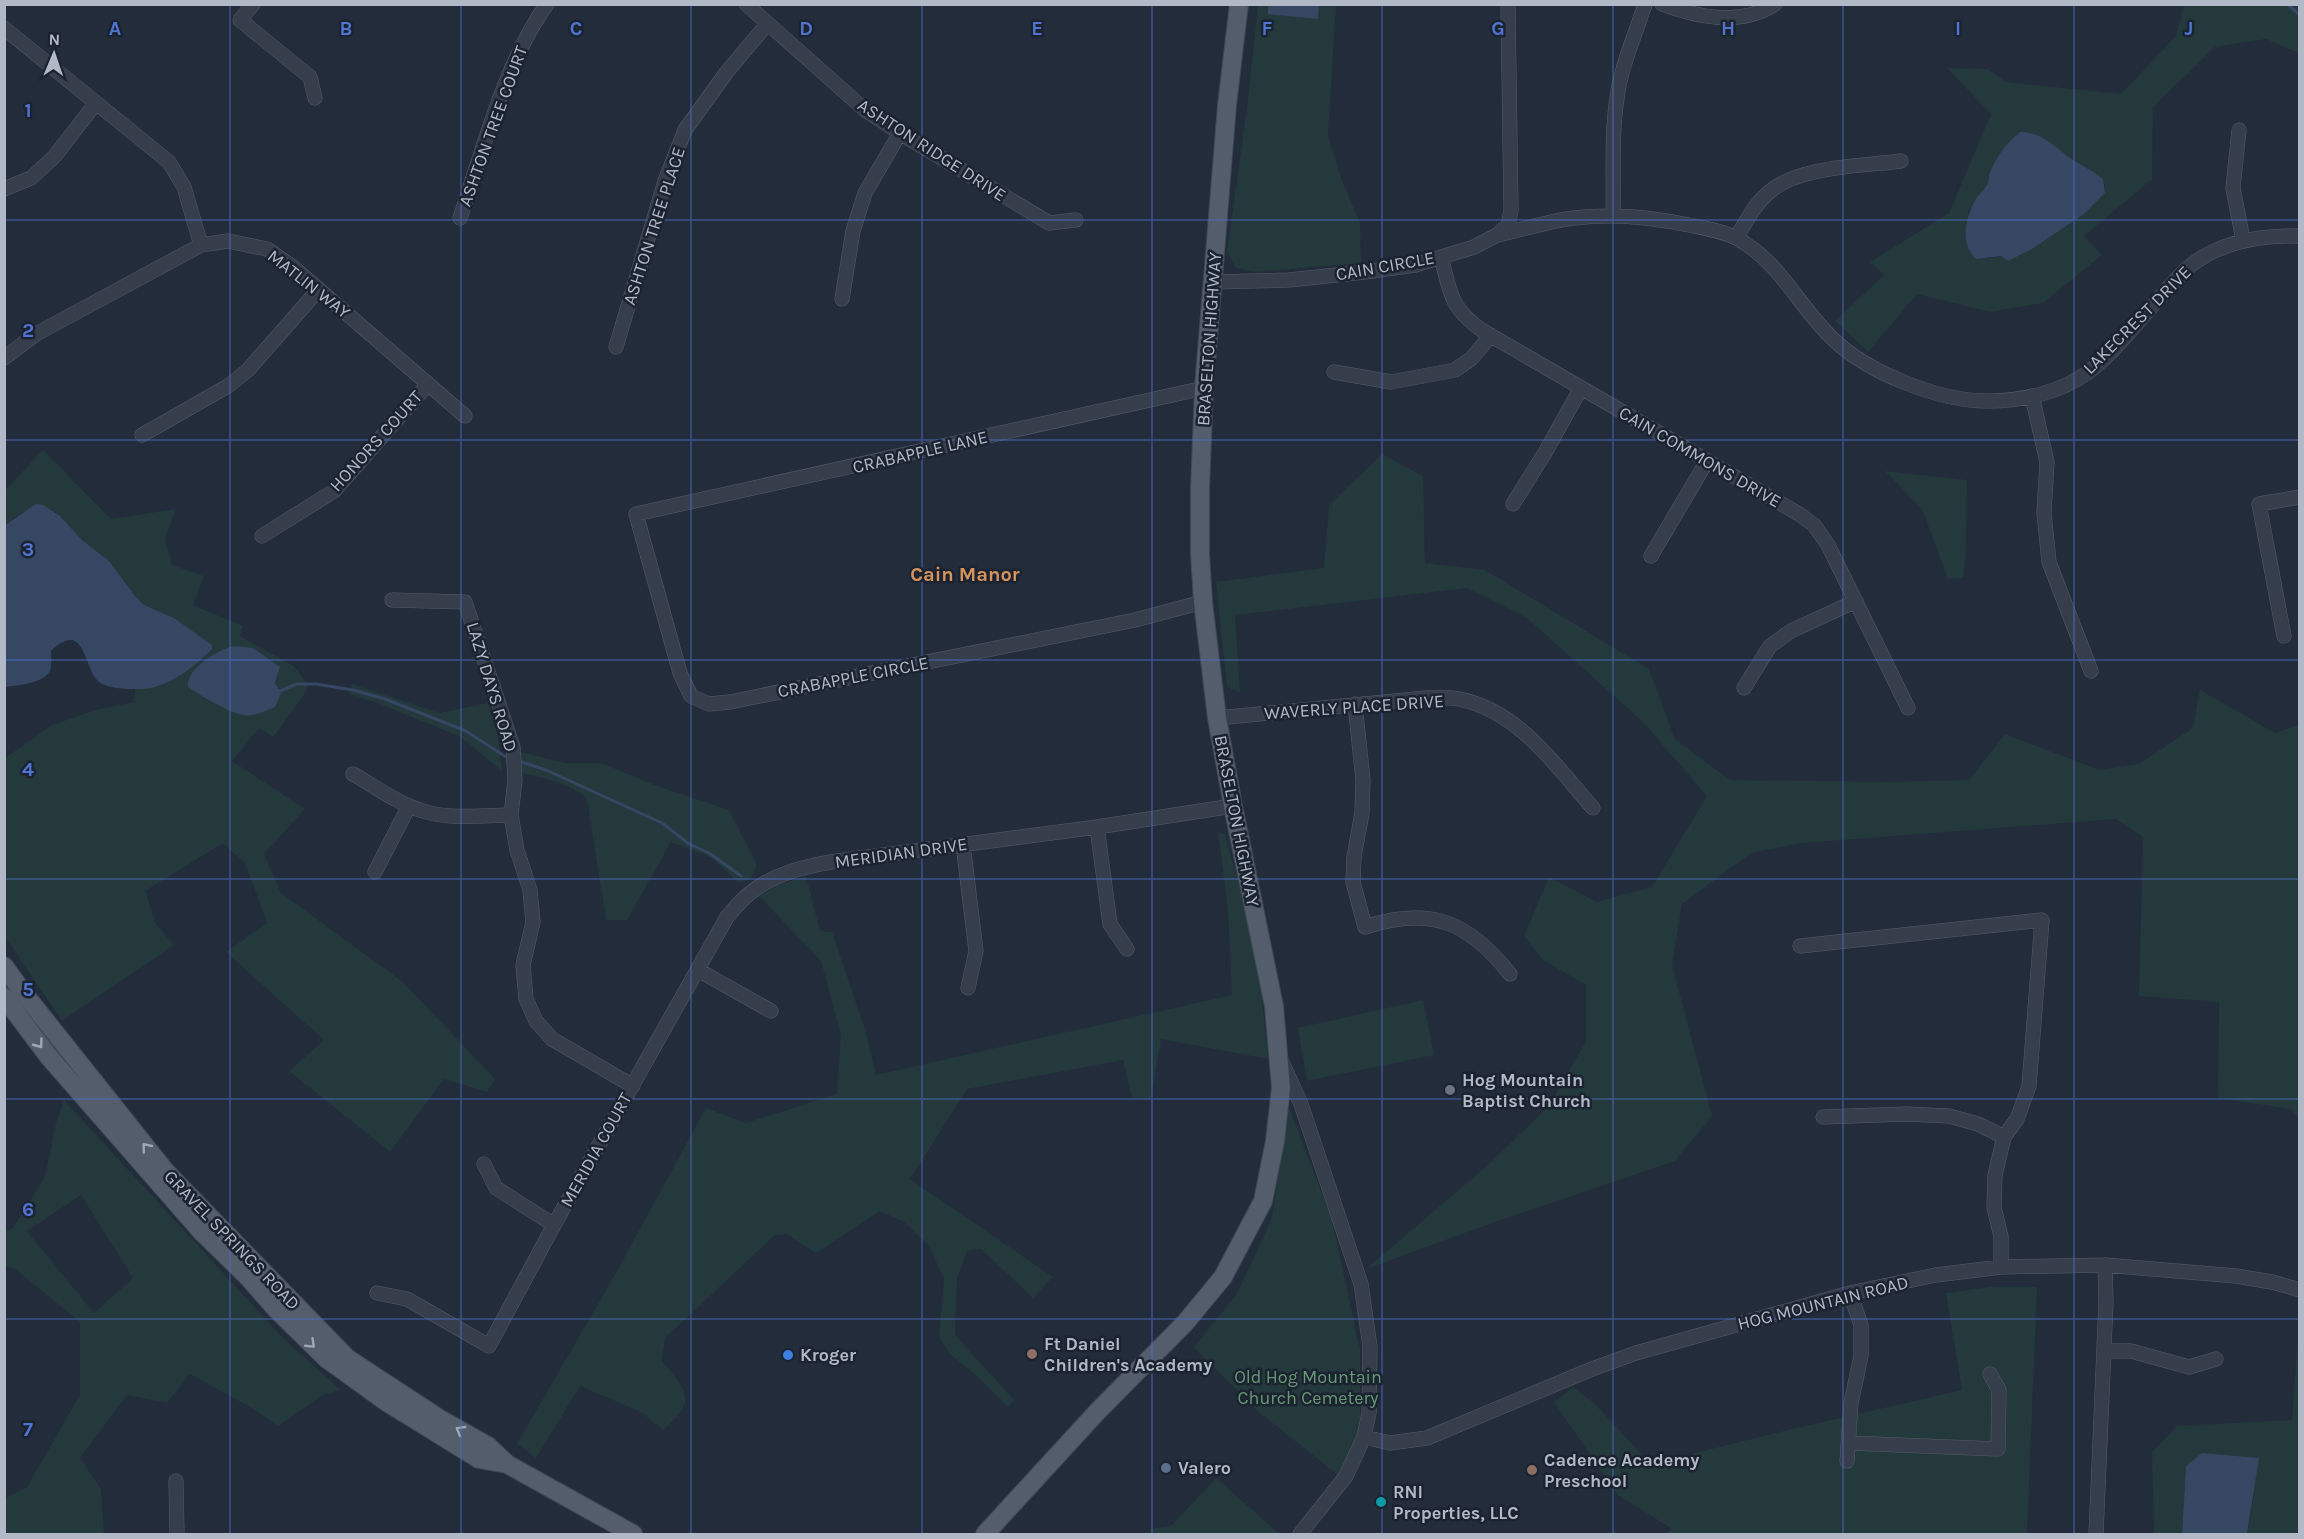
<svg xmlns="http://www.w3.org/2000/svg" width="2304" height="1539" viewBox="0 0 2304 1539" font-family="Karla,sans-serif">
  <style>
    .green { fill: #24393c; fill-rule: evenodd }
    .water { fill: #354763 }
    .lines { fill: none; stroke-linecap: round; stroke-linejoin: round }
    .stream { stroke: #354763; stroke-width: 3 }
    .minor-casing { stroke: #545c69; stroke-width: 15 }
    .major-casing { stroke: #3f4754; stroke-width: 20 }
    .minor { stroke: #363e4b; stroke-width: 14 }
    .major { stroke: #535d6c; stroke-width: 18 }
    .oneway { stroke: #9ea7b5 }
    .grid { fill: none; stroke: #5173d2; stroke-width: 1.5; stroke-opacity: 0.55 }
    .worship-dot { fill: #6b7280; stroke: #1b2330; stroke-width: 2 }
    .education-dot { fill: #8d6e63; stroke: #1b2330; stroke-width: 2 }
    .shop-dot { fill: #3f7fe0; stroke: #1b2330; stroke-width: 2 }
    .service-dot { fill: #5c6f8a; stroke: #1b2330; stroke-width: 2 }
    .culture-dot { fill: #0f9aa8; stroke: #1b2330; stroke-width: 2 }
    .labels { text-anchor: middle; dominant-baseline: central; stroke-width: 5; stroke-linejoin: round; paint-order: stroke }
    .street-label { font-size: 18px; fill: #b1b9c7; stroke: #1b2330 }
    .poi-label { font-size: 18px; font-weight: bold; fill: #b1b9c7; stroke: #1b2330; text-anchor: start }
    .park-label { font-size: 18px; fill: #679974; stroke: #1b2330 }
    .neighbourhood-label { font-size: 20px; font-weight: bold; fill: #d6945d; stroke: #1b2330 }
    .grid-label { font-size: 20px; text-anchor: middle; font-weight: bold; fill: #5173d2; stroke: #1b2330; stroke-width: 5; stroke-linejoin: round; paint-order: stroke }
  </style>
  <rect width="100%" height="100%" fill="#222c3b"/>
  <path class="green" d="M1258 5H1268V13L1318 19 1319 5H1336L1328 135 1341 178 1360 223 1361 263 1255 272 1236 268 1227 252 1247 108Z
    M2184 5H2299V53L2266 39 2215 47 2153 107 2152 179 2084 236 2102 255 2043 303 1990 312 1917 294 1868 352 1835 321 1884 275 1870 262 1949 213 1991 114 1947 68 1987 69 2006 82 2121 94 2176 36ZM2029 132 2090 170 2105 184V193L2084 214 2032 249 2008 261 2001 256 1986 259 1968 213 1978 195 1986 188 1989 173 2008 144 2016 135Z
    M43 450 111 519 176 509 165 539 172 565 204 576 193 605 243 626 240 636 294 666 308 684 304 695 273 737 259 728 232 761 305 809 264 854 281 893 403 982 495 1079 487 1092 444 1079 390 1152 289 1071 324 1040 226 952 267 923 245 863 223 843 145 891 156 924 174 945 62 1021 5 937V758L52 725 96 710 134 702 135 689H140L188 629 174 618 144 605 135 597 109 561 82 540 60 516 43 505 19 514 5 525V490ZM279 677 275 683 276 687 243 715 198 694 188 687Z
    M1382 454 1423 476 1425 563 1485 570 1649 669 1675 739 1730 780 1888 782 1969 780 2005 734 2099 770 2139 764 2193 728 2200 690 2275 733 2299 725V1119L2291 1109 2218 1098 2219 1002 2139 996 2143 837 2116 819 1802 843 1751 853 1682 904 1672 965 1712 1116 1675 1161 1492 1223 1366 1269 1489 1164 1548 1107 1586 1041V985L1543 960 1524 936 1549 877 1597 902 1652 887 1707 796 1642 721 1527 618 1467 588 1235 615 1240 692 1227 687 1216 582 1324 568 1329 505Z
    M1885 471 1967 480 1966 553 1963 578 1948 579 1922 509Z
    M352 684 439 713 488 703 498 737 502 771 461 737 375 702 349 694Z
    M520 752 566 763H601L657 786 729 810 757 865 751 878 739 883 712 858 671 842 627 920H606L587 798C567 783 545 778 521 773Z
    M1218 832 1225 834 1245 908 1262 997 1268 1059 1161 1039 1151 1099 1132 1098 1123 1060 967 1089 910 1179 1053 1277 1033 1298 981 1249 967 1251 957 1278 955 1335 1014 1400 1008 1407 976 1375 950 1354 939 1337 944 1279 929 1246 904 1222 880 1211 816 1253 786 1234 775 1235 665 1338 662 1361C671 1372 692 1392 683 1408 679 1416 670 1423 663 1430L641 1412 580 1386 536 1458 517 1444 617 1271 706 1108 746 1123 837 1094 841 1035 821 961 759 896 778 885 806 876 820 931 832 932 865 1029 876 1075 1232 995 1228 911Z
    M1423 1000 1434 1055 1307 1081 1298 1028Z
    M64 1100 286 1341 341 1390 325 1394 278 1426 250 1407 190 1374 167 1403 127 1395 80 1458 101 1489 104 1534H5V1498L27 1487 80 1395V1322L15 1269 5 1265V1232L13 1228 45 1177 56 1123ZM81 1195 133 1278 94 1313 27 1231Z
    M1289 1107 1332 1220 1360 1350V1419L1357 1434 1347 1461 1338 1475 1260 1413 1194 1347 1237 1294 1272 1218Z
    M1990 1287H2037L2027 1534H1666L1672 1529 1618 1495 1554 1402 1573 1387 1594 1403 1651 1464 1792 1429 1962 1390 1946 1293Z
    M2299 1321V1534H2247L2254 1496 2186 1466 2182 1534H2154L2152 1452 2177 1426 2292 1420Z
    M1216 1478 1280 1534H1152L1149 1529 1171 1526Z"/>
  <path class="water" d="M1268 5H1319L1318 19 1268 14Z
    M2021 132C2042 131 2058 151 2075 161 2085 167 2094 172 2103 179L2105 193 2084 214 2032 249 2008 261 2001 256 1976 259C1959 243 1966 218 1975 200 1978 194 1984 191 1987 185 1989 181 1988 176 1990 172 1996 159 2008 139 2021 132Z
    M36 504 43 505 60 516 82 540 109 561 135 596 144 605 174 618 212 645V649C197 664 179 679 158 686 149 690 136 689 126 689 117 688 106 687 99 682 83 669 86 618 51 651 51 657 52 665 50 671 43 684 17 685 5 687V525Z
    M234 646 253 648 280 667 275 683 281 693 275 707C265 711 254 717 243 715 230 713 199 695 188 687 185 669 219 649 234 646Z
    M2202 1453 2259 1458 2247 1534H2182L2186 1466Z"/>
  <g class="lines">
    <path class="stream" d="M2287 4 2300 15
      M276 690 280 691 297 684H316L353 690 385 699 466 731 506 757
      M522 762 546 770 662 823 689 844 709 853 741 876"/>
    <defs>
      <path id="minor" d="M253 4 240 20 310 77 315 98
        M746 4 864 109 900 133 1049 223 1076 220
        M1662 4C1697 17 1740 27 1775 4
        M4 28 169 162 184 187 201 245
        M2239 130 2233 188 2243 240
        M4 189 31 178 54 157 96 103
        M1613 215C1614 177 1611 137 1617 98 1621 66 1635 36 1645 4
        M460 218C483 150 505 62 547 4
        M1497 235C1522 230 1548 221 1574 218 1613 213 1651 217 1689 225 1705 228 1724 231 1738 239 1782 264 1798 306 1833 339 1868 373 1941 402 1990 401 2022 401 2061 392 2087 373 2112 355 2134 326 2155 303 2166 291 2177 277 2190 266 2220 242 2262 235 2300 236
        M1736 238C1746 222 1754 205 1768 193 1797 166 1863 166 1901 161
        M1441 257C1451 295 1450 308 1483 331L1799 514 1814 525 1828 545 1908 708
        M1213 282 1289 280 1365 272 1415 265 1474 247 1497 235 1508 225 1511 211 1508 4
        M842 299 853 231 865 193 900 133
        M616 347 665 181 685 130 726 73 767 24
        M4 358 36 334 201 245 228 241 267 249 293 267 465 416
        M1334 372 1391 382 1455 370 1472 358 1491 335
        M2032 396 2047 462 2044 513 2049 562 2091 671
        M142 435 228 386 248 370 319 289
        M1513 504 1546 451 1581 388
        M262 536 334 491 428 384
        M1651 556 1707 461
        M392 600 465 602 513 747 515 780 511 815 517 850 530 890 533 922 523 965 526 999 536 1021 552 1039 633 1086
        M1203 602 1135 620 730 702 709 704 691 696 680 673 636 514 1204 388
        M2284 636 2259 504 2300 497
        M1744 688 1770 646 1791 631 1856 601
        M1355 704 1363 780 1362 813 1354 857 1353 882 1365 927C1430 906 1468 921 1510 974
        M1217 718 1426 698C1437 698 1448 697 1459 699 1519 711 1555 765 1593 808
        M353 774C376 787 398 804 423 811 450 820 483 815 511 815
        M1097 827 1110 924 1127 949
        M963 844 976 951 968 988
        M375 872 409 806
        M1800 946 2042 920 2029 1086 2017 1119 2004 1137 1995 1175 1994 1207 2001 1237V1267
        M698 970 771 1011
        M1282 1062 1301 1104 1361 1284 1370 1347 1369 1413 1364 1437 1346 1476 1300 1534
        M1823 1117 1906 1114 1949 1116 1978 1124 2004 1137
        M484 1164 496 1188 554 1225
        M377 1293 407 1299 489 1346 554 1225 727 917C734 909 741 900 750 893 775 873 806 866 837 861L1097 827 1233 806
        M2104 1351H2131L2189 1367 2216 1359
        M1364 1437 1390 1443 1427 1438 1592 1369 1636 1353 1850 1293 1936 1275 2001 1267 2105 1265 2236 1276 2272 1282 2300 1290
        M1849 1443 1998 1449 1999 1390 1990 1374
        M1847 1461 1851 1403 1861 1356V1325L1850 1293
        M176 1481 177 1534
        M2096 1534 2106 1302 2105 1265"/>
      <path id="major" d="M4 966 25 995 166 1172 347 1358 440 1419 488 1446 507 1464 633 1534
        M4 997 49 1057 201 1231 247 1276 277 1310 327 1359 385 1401 479 1459 507 1464
        M985 1534 1097 1412 1185 1323 1223 1277 1263 1201 1275 1141 1281 1088 1274 1006 1233 806 1217 718 1203 602 1200 554V488L1204 388 1227 105 1239 4"/>
    </defs>
    <use href="#minor" class="minor-casing"/>
    <use href="#major" class="major-casing"/>
    <use href="#minor" class="minor"/>
    <use href="#major" class="major"/>
  </g>
  <defs><path id="oneway-chevron" d="M-2-3.5L2.5 0L-2 3.5" fill="none" stroke-width="1.6" stroke-linecap="round" stroke-linejoin="round" transform="scale(1.5)"/></defs>
  <g class="oneway">
    <use href="#oneway-chevron" transform="translate(39 1044) rotate(53)"/>
    <use href="#oneway-chevron" transform="translate(146 1147) rotate(-129)"/>
    <use href="#oneway-chevron" transform="translate(311 1344) rotate(44)"/>
    <use href="#oneway-chevron" transform="translate(460 1430) rotate(-150)"/>
  </g>
  <path class="grid" d="M230 4V1534M461 4V1534M691 4V1534M922 4V1534M1152 4V1534M1382 4V1534M1613 4V1534M1843 4V1534M2074 4V1534M4 220H2300M4 440H2300M4 660H2300M4 879H2300M4 1099H2300M4 1319H2300"/>
  <circle class="worship-dot" cx="1450" cy="1090" r="6"/>
  <g class="education-dot">
    <circle cx="1032" cy="1354" r="6"/>
    <circle cx="1532" cy="1470" r="6"/>
  </g>
  <circle class="shop-dot" cx="788" cy="1355" r="6"/>
  <circle class="service-dot" cx="1166" cy="1468" r="6"/>
  <circle class="culture-dot" cx="1381" cy="1502" r="6"/>
  <g class="labels">
    <g class="street-label">
      <text transform="translate(493 126) rotate(-70)">ASHTON TREE COURT</text>
      <text transform="translate(932 150) rotate(33)">ASHTON RIDGE DRIVE</text>
      <text transform="translate(654 226) rotate(-72)">ASHTON TREE PLACE</text>
      <text transform="translate(1385 266) rotate(-10)">CAIN CIRCLE</text>
      <text transform="translate(309 284) rotate(38)">MATLIN WAY</text>
      <text transform="translate(2137 320) rotate(-45)">LAKECREST DRIVE</text>
      <text transform="translate(1209 339) rotate(-86)">BRASELTON HIGHWAY</text>
      <text transform="translate(376 441) rotate(-48)">HONORS COURT</text>
      <text transform="translate(920 452) rotate(-13)">CRABAPPLE LANE</text>
      <text transform="translate(1700 457) rotate(30)">CAIN COMMONS DRIVE</text>
      <text transform="translate(853 677) rotate(-11)">CRABAPPLE CIRCLE</text>
      <text transform="translate(492 687) rotate(73)">LAZY DAYS ROAD</text>
      <text transform="translate(1354 707) rotate(-4)">WAVERLY PLACE DRIVE</text>
      <text transform="translate(1237 821) rotate(79)">BRASELTON HIGHWAY</text>
      <text transform="translate(901 853) rotate(-8)">MERIDIAN DRIVE</text>
      <text transform="translate(596 1150) rotate(-61)">MERIDIA COURT</text>
      <text transform="translate(232 1240) rotate(46)">GRAVEL SPRINGS ROAD</text>
      <text transform="translate(1823 1303) rotate(-14)">HOG MOUNTAIN ROAD</text>
    </g>
    <g class="poi-label">
      <text x="1462" y="1080">Hog Mountain<tspan x="1462" dy="21">Baptist Church</tspan></text>
      <text x="1044" y="1344">Ft Daniel<tspan x="1044" dy="21">Children's Academy</tspan></text>
      <text x="800" y="1355">Kroger</text>
      <text x="1544" y="1460">Cadence Academy<tspan x="1544" dy="21">Preschool</tspan></text>
      <text x="1178" y="1468">Valero</text>
      <text x="1393" y="1492">RNI<tspan x="1393" dy="21">Properties, LLC</tspan></text>
    </g>
    <g class="park-label">
      <text x="1308" y="1377">Old Hog Mountain<tspan x="1308" dy="21">Church Cemetery</tspan></text>
    </g>
    <g class="neighbourhood-label">
      <text x="965" y="574">Cain Manor</text>
    </g>
  </g>
  <g class="grid-label">
    <text x="115" y="35">A</text>
    <text x="346" y="35">B</text>
    <text x="576" y="35">C</text>
    <text x="806" y="35">D</text>
    <text x="1037" y="35">E</text>
    <text x="1267" y="35">F</text>
    <text x="1498" y="35">G</text>
    <text x="1728" y="35">H</text>
    <text x="1958" y="35">I</text>
    <text x="2189" y="35">J</text>
    <text x="28" y="117">1</text>
    <text x="28" y="337">2</text>
    <text x="28" y="556">3</text>
    <text x="28" y="776">4</text>
    <text x="28" y="996">5</text>
    <text x="28" y="1216">6</text>
    <text x="28" y="1436">7</text>
  </g>
  <rect width="2304" height="1539" fill="none" stroke="#b1b9c7" stroke-width="12"/>
  <g transform="translate(54 54) rotate(2)" stroke="#1b2330" stroke-width="4.5" paint-order="stroke">
  <path d="M0-4.5L10 22L0 15L-10 22Z" fill="#b1b9c7"/>
  <text y="-9" font-size="16" font-weight="bold" text-anchor="middle" fill="#b1b9c7">N</text>
  </g>
</svg>
